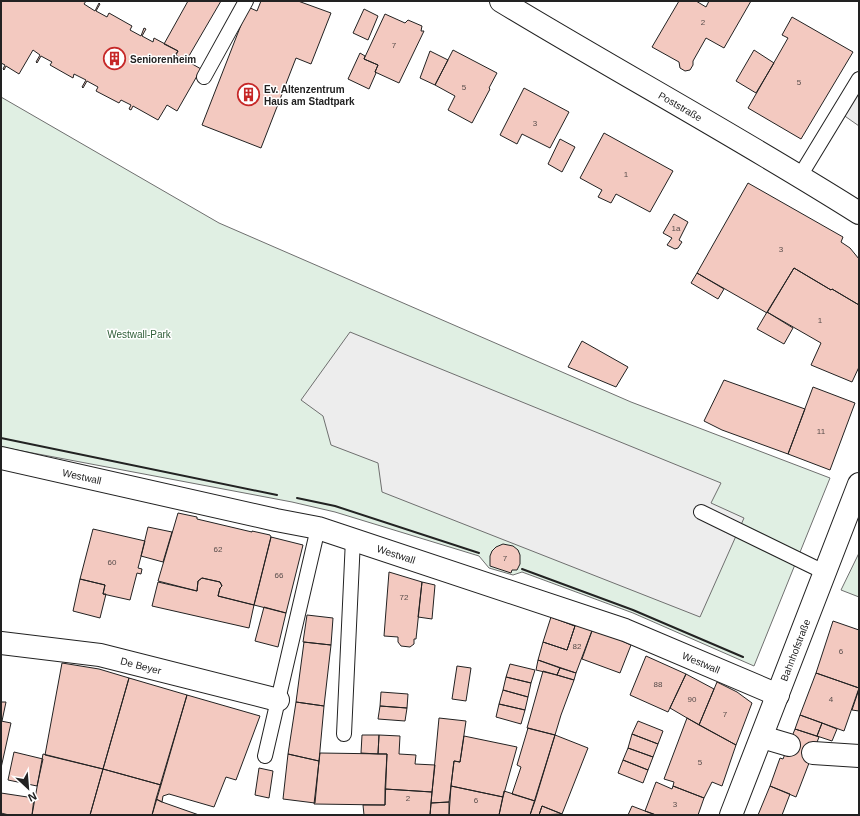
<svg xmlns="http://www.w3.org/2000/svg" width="860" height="816" viewBox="0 0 860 816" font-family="Arial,sans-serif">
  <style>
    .green { fill: #e0efe3; stroke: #6f6f6f }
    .parking { fill: #ededed; stroke: #6f6f6f }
    .building { fill: #f3c9c0; stroke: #222 }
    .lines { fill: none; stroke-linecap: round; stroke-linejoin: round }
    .lane-casing { stroke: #222; stroke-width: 16 }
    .street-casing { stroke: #222; stroke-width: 24 }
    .secondary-casing { stroke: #222; stroke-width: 24 }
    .lane { stroke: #fff; stroke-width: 14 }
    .street { stroke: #fff; stroke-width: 22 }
    .secondary { stroke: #fff; stroke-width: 22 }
    .wall { stroke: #222; stroke-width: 2 }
    .labels { text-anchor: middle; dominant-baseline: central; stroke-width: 3; stroke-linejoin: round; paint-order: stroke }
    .number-label { font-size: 8px; fill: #564c4a }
    .poi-label { font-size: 10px; font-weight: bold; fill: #222; stroke: #fff; text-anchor: start }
    .street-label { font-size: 10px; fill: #222; stroke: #fff }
    .park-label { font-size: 10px; fill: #2f5e38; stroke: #fff }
  </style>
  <rect width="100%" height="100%" fill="#fff"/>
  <path class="green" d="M1 97 219 223 631 402 830 478 754 666 633 613 522 572 513 575 489 568 479 556 335 512 292 502 1 447Z
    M859 553V597L841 590Z"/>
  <path class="parking" d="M859 79V126L839 112Z
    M350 332 721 483 711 503 744 518 700 617 382 492 378 463 331 445 323 416 301 400Z"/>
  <path class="building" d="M1 1H86L84 4 95 11 99 3 100 4 96 11 107 17 109 13 132 26 130 30 141 36 144 28 146 29 142 36 153 42 154 38 178 51 175 55 186 61 188 57 189 58 187 61 201 69 177 111 167 105 158 120 133 106 131 110 129 109 131 105 121 100 119 103 96 91 98 87 87 81 83 88 82 87 86 80 74 74 73 78 50 65 52 62 41 56 37 63 36 62 40 55 33 50 19 74 6 66 4 70 3 69 5 65 1 63Z
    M188 1H221L186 61 176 55 178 51 164 44Z
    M261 1H298L331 13 311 64 296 58 261 148 202 125 248 7 257 11Z
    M679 1H696L706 7 709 1H751L724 48 706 38 693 61V65L690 70 685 71 680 68 679 62 652 47Z
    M364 9 378 16 368 40 353 33Z
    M385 14 405 23 408 20 422 26 421 31H424L399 83 375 72 378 65 364 59Z
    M792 17 853 52 801 139 748 108 788 38 782 35Z
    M453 50 497 73 489 88 490 89 472 123 448 110 455 96 435 85Z
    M754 50 774 63 756 93 736 81Z
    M430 51 448 60 435 85 420 78Z
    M360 53 365 56 364 59 378 65 375 72 376 73 369 89 348 79Z
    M524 88 569 112 550 148 522 134 517 144 500 135Z
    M604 133 673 171 650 212 616 194 611 203 598 197 602 190 580 178Z
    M560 139 575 147 562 172 548 164Z
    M748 183 843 237 841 242 850 248 859 259V305L832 289 831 290 794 268 767 313 697 273Z
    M674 214 688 222 679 240 682 242 678 248 675 249 667 245 672 238 663 233Z
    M794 268 831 290 832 289 859 305V367L852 382 811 365 821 343 767 312Z
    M697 273 724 289 718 299 691 283Z
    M767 312 793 328 784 344 757 329Z
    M582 341 628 367 616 387 568 367Z
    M724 380 805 409 788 454 722 430 704 421Z
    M813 387 855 403 830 470 788 454Z
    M178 513 197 517V519L252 532V531L270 535 271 537 254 605 218 596 220 588 222 586 220 582 202 578 198 581 197 591 158 581Z
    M148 527 172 532 163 562 141 556Z
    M93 529 145 541 138 568 142 569 141 574 137 573 130 600 103 594 105 585 80 579Z
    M271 537 303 545 286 613 254 605Z
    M503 544 513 546 518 550 520 555V564L517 570H512L511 573 490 566V556L492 551 496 547Z
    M389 572 422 582 416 639H414V644L410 647 401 646 398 642V637L384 636Z
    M202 578 220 582 222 586 220 588 218 596 254 605 249 628 152 606 158 582 197 591 198 581Z
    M80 579 105 585 103 594H106L100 618 73 611Z
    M422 582 435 585 432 619 418 617Z
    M264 607 286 613 278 647 255 641Z
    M552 613 593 628 576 673 538 660 543 642 567 650 575 626 551 617Z
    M307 615 333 618 331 645 303 642Z
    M551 617 575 626 567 650 543 642Z
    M833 621 859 630V688L816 673Z
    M593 628 631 645 620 673 582 659Z
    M304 642 331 645 324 706 296 702Z
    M646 656 686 674 668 712 630 695Z
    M538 660 560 668 557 675 536 670Z
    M62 663 99 669 129 678 103 769 45 755Z
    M510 664 535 670 531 683 506 677Z
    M457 666 471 668 466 701 452 699Z
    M560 668 576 673 574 680 557 675Z
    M543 671 574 680 561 715 555 735 527 728Z
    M816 673 859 688 844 731 800 715Z
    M686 674 714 689 699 725 670 708Z
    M506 677 531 683 528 697 503 690Z
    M129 678 187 695 161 785 103 769Z
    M717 682 737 692 752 703 736 745 699 725Z
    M859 689V711L852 710Z
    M503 690 528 697 525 710 499 704Z
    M381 692 408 694 407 708 380 706Z
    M187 695 260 716 236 780 226 777 214 807 169 794 163 796 162 802 156 799Z
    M1 702H6L2 721H1Z
    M296 702 324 706 319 761 288 754Z
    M499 704 525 710 521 724 496 717Z
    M380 706 407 708 405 721 378 719Z
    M800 715 822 723 817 736 795 729Z
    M439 718 466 721 460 762 454 761 449 802 431 803Z
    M687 718 736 745 722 786 712 782 704 798 673 786 674 782 664 779Z
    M1 721 11 723 1 768Z
    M638 721 663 731 658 744 632 734Z
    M822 723 837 729 832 741 817 736Z
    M528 728 555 735 535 801 512 794 521 767 517 765Z
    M795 729 819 737 796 797 770 786 780 758 783 759Z
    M632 734 658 744 653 757 628 748Z
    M362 735H379L378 754 361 753Z
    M379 735 400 736 399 754 416 755 415 764 435 765 432 792 385 789 387 754H378Z
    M555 735 588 748 562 814 542 806 539 815H530Z
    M464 736 517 747 503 797 451 786 454 761 460 762Z
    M628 748 653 757 648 770 623 760Z
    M14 752 43 759 37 786 8 780Z
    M320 753 387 754 385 805 314 804Z
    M43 754 103 769 90 815H32Z
    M288 754 319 761 315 803 283 799Z
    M623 760 648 770 643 783 618 773Z
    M259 768 273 771 269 798 255 795Z
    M103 769 161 785 152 815H90Z
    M656 782 672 789 673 786 704 798 698 815H656L645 811Z
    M451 786 503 797 499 815H449Z
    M770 786 790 794 782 815H758Z
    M385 789 432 792 430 815H364L363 805H385Z
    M504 791 535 801 530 815H499Z
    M1 793 34 798 32 815H9L1 813Z
    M156 799 162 802 199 815H152Z
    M449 802V815H430L431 803Z
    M542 806 562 814 539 815Z
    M632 806 645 811 656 815H628Z"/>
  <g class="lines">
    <defs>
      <path id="lane" d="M204 77 246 1
        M800 176 859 79
        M701 512 824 572
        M344 734 353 539
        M265 756 318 528"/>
      <g id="street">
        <path id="s1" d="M1 458 276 520 318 528 625 630 778 695"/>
        <path id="s2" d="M1 643 100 655 278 700"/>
        <path d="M762 737 789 745"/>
        <path d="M813 753 859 756"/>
        <path id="s3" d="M731 815 859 484"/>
      </g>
      <g id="secondary">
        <path id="s4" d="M501 1C620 73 742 139 859 213"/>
      </g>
    </defs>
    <use href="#lane" class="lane-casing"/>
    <use href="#street" class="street-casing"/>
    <use href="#secondary" class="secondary-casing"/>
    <use href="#lane" class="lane"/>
    <use href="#street" class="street"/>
    <use href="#secondary" class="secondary"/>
    <path class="wall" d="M1 438 277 495
      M297 498 335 506 479 553
      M522 569 633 610 743 657"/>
  </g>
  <defs>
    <symbol id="building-ring" viewBox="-11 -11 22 22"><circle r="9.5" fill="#fff" stroke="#c62828" stroke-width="1.5"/><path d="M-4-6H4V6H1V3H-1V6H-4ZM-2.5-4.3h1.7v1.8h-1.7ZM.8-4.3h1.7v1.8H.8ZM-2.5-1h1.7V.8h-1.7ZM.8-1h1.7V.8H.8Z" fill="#c62828"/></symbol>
  </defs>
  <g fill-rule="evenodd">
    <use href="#building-ring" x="102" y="46" width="25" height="25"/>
    <use href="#building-ring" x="236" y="82" width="25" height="25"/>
  </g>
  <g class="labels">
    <g class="number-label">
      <text x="703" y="22">2</text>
      <text x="394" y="45">7</text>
      <text x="799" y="82">5</text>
      <text x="464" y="87">5</text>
      <text x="535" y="123">3</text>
      <text x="626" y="174">1</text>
      <text x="676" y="228">1a</text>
      <text x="781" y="249">3</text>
      <text x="820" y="320">1</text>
      <text x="821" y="431">11</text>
      <text x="218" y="549">62</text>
      <text x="505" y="558">7</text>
      <text x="112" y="562">60</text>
      <text x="279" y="575">66</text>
      <text x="404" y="597">72</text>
      <text x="577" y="646">82</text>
      <text x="841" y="651">6</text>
      <text x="658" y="684">88</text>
      <text x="692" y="699">90</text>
      <text x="831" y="699">4</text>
      <text x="725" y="714">7</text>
      <text x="700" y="762">5</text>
      <text x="408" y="798">2</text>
      <text x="476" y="800">6</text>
      <text x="675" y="804">3</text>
    </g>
    <g class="poi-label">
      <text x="130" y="59">Seniorenheim</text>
      <text x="264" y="89">Ev. Altenzentrum<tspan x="264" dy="12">Haus am Stadtpark</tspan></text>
    </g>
    <g class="street-label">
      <text stroke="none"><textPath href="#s4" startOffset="208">Poststraße</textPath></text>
      <text stroke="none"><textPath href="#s1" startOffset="83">Westwall</textPath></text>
      <text stroke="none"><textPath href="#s1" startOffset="407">Westwall</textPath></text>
      <text stroke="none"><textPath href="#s3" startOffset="177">Bahnhofstraße</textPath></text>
      <text stroke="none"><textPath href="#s1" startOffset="731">Westwall</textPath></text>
      <text stroke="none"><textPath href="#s2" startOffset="142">De Beyer</textPath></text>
    </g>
    <g class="park-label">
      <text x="139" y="334">Westwall-Park</text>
    </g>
  </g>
  <rect width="860" height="816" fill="none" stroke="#222222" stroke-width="4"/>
  <g transform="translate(28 788) rotate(154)" stroke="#ffffff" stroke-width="3" paint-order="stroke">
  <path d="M0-3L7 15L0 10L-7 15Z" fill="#222222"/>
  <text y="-6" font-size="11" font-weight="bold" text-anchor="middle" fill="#222222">N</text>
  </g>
</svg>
